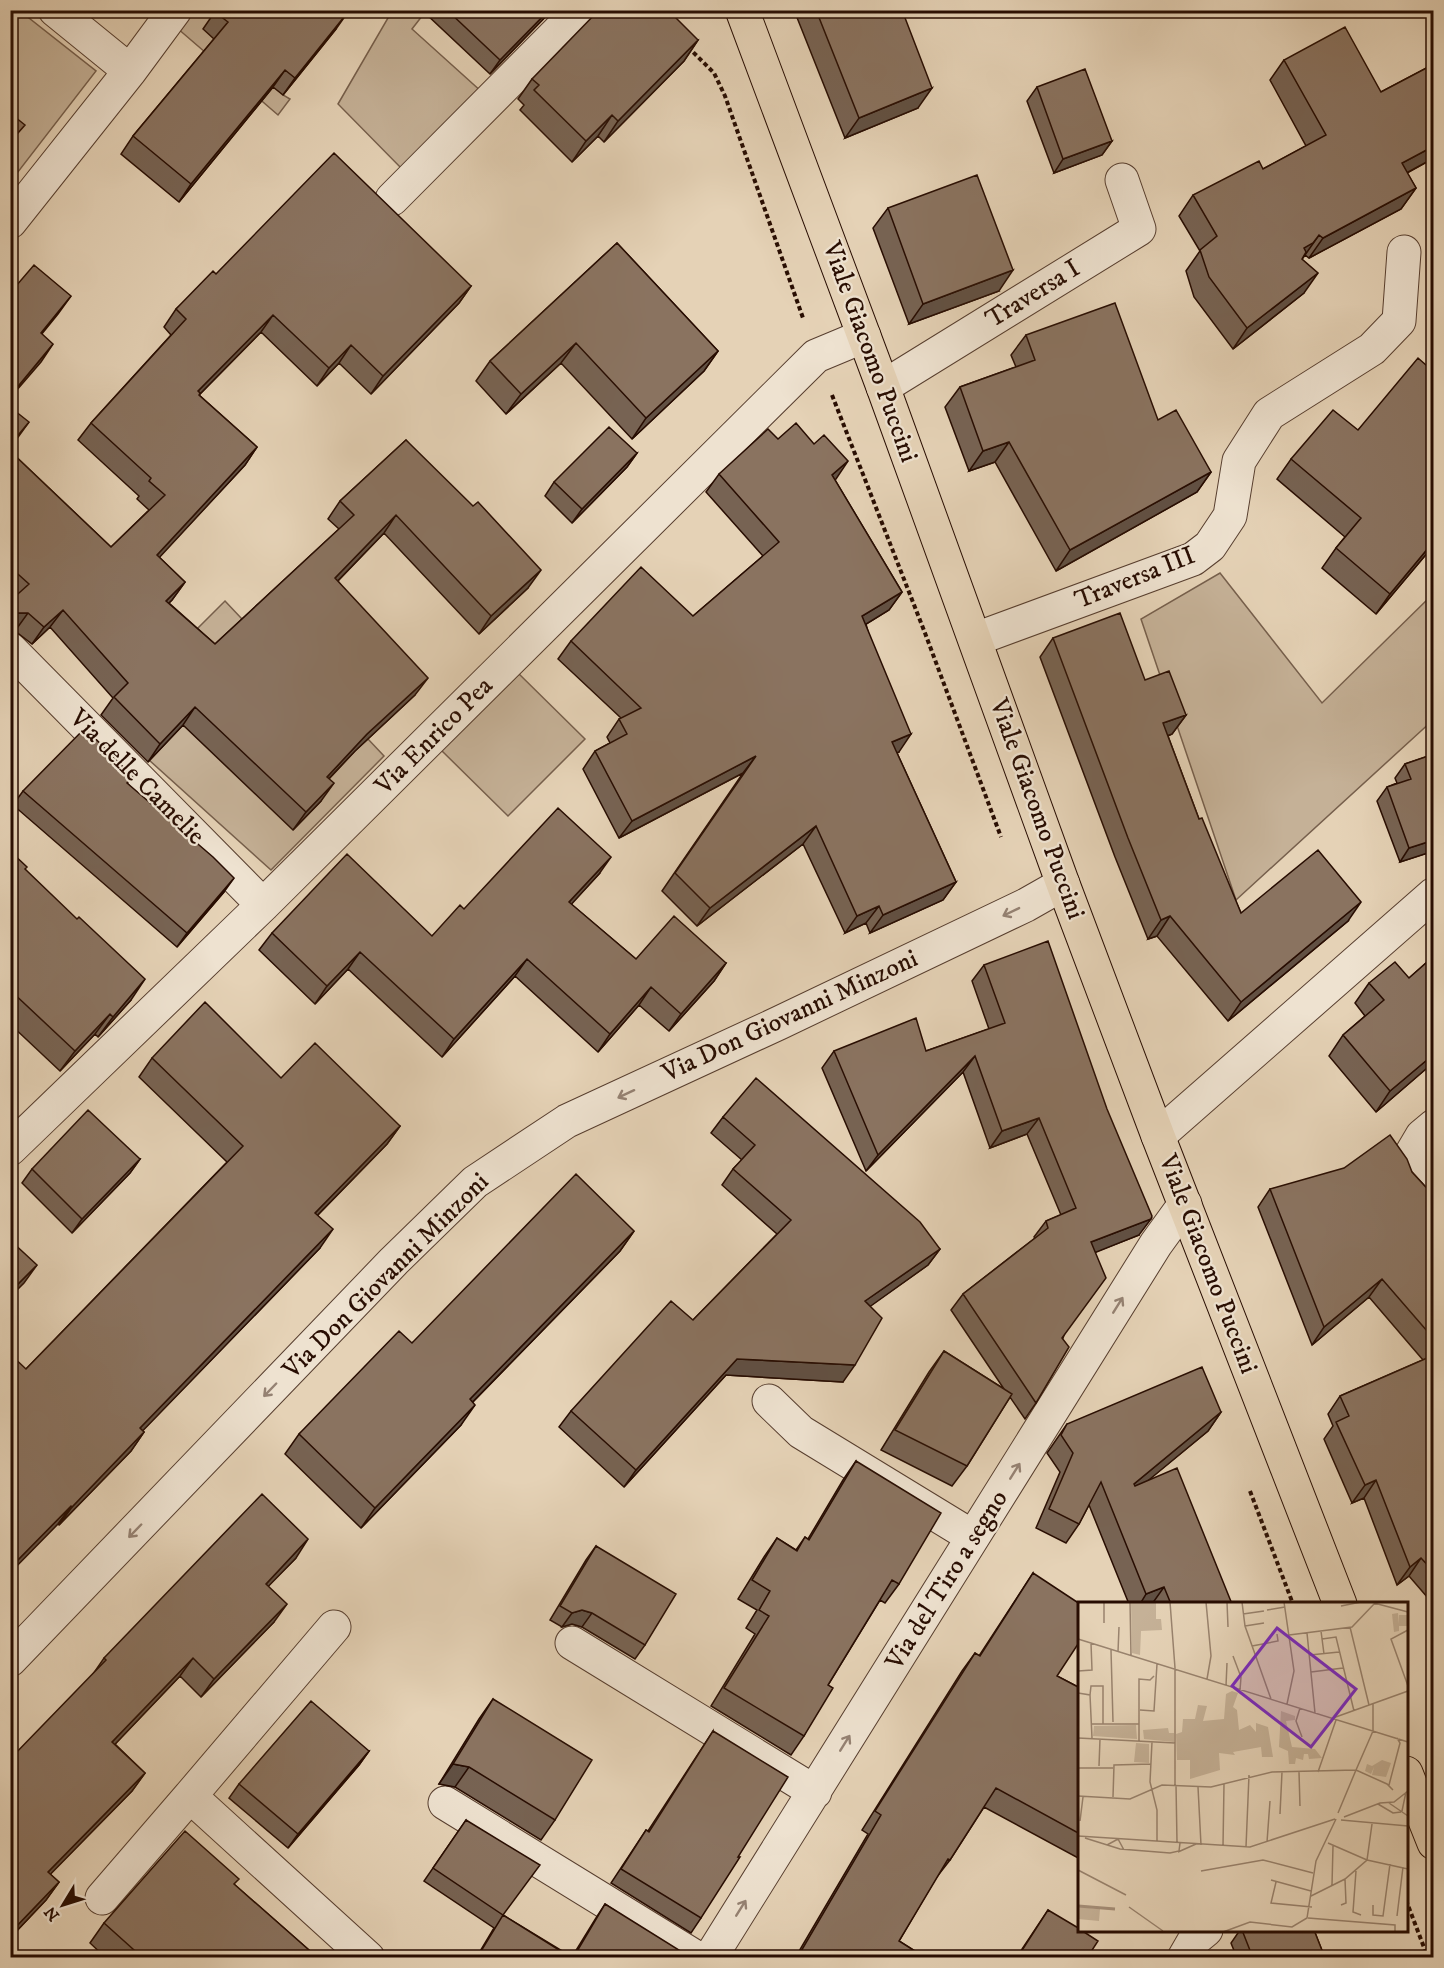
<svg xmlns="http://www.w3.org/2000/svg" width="1444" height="1968" viewBox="0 0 1444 1968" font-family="'IM FELL DW Pica',serif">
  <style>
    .green { fill: #c5b197; stroke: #765f4c; stroke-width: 1.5 }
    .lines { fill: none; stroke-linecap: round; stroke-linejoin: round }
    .minor-casing { stroke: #573e2f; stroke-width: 35 }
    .major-casing { stroke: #280d02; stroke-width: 35 }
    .path { stroke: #280d02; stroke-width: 4; stroke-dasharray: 4.5 3; stroke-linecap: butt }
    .minor { stroke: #eee2d0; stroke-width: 33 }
    .major { stroke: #e5d2b6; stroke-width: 33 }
    .wall { fill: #776353; stroke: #280d02; stroke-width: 1.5 }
    .shaded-wall { fill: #615043; stroke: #280d02; stroke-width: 1.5 }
    .building { fill: #8a7360; stroke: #280d02; stroke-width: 1.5 }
    .oneway { stroke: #958273 }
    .labels { text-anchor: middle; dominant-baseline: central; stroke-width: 4.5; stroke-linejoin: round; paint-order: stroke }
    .street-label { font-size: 26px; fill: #280d02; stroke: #eee2d0 }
    .inset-river { fill: none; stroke: #a58f79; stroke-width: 3 }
    .inset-road { fill: none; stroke: #99836e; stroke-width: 1.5 }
    .view { fill: #7b2cbf; fill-opacity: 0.15; stroke: #7b2cbf; stroke-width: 3 }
    .inset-edge { fill: none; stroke: #280d02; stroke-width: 3 }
  </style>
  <rect width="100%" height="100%" fill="#e5d2b6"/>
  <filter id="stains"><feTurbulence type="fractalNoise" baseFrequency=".00333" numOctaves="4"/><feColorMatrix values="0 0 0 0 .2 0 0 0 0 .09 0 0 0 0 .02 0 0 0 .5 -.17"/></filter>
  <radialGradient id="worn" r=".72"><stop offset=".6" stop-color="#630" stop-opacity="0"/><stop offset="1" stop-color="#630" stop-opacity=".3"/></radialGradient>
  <path class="green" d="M11 11H20L96 71 11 181 10 144 15 139 10 135Z
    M190 11H218L283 95 290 99 278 115 177 28Z
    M392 11H426L412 29 483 93 403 170 338 104Z
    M1220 573 1322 703 1433 594V720L1236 900 1141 619Z
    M225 601 361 745 368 739 384 756 271 870 149 760 182 644Z
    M516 671 585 739 508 816 440 749Z"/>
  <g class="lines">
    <defs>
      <path id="minor" d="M55 10 130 71
        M392 199 580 10
        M10 222 130 71 175 10
        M883 387 1139 229 1122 180
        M976 639 1193 559 1210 546 1230 516 1239 461 1269 414 1372 349 1399 321 1404 252
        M10 649 263 905
        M1434 1126 1422 1136 1409 1158 1414 1178 1434 1201
        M1158 1136 1434 894
        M10 1149 263 905 816 356 864 336
        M769 1401 801 1432 973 1537
        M572 1643 815 1792
        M10 1660 394 1261 475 1182 567 1121 779 1023 1026 905 1063 884
        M190 1796 334 1627
        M445 1803 697 1958
        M102 1898 190 1796 368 1958
        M710 1958 1156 1244 1185 1204
        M1184 1958 1195 1939 1206 1930"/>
      <path id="major" d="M742 10 883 387 1063 884 1158 1136 1340 1604
        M1406 1773 1434 1843"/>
    </defs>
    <use href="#minor" class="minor-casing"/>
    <use href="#major" class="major-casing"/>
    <path class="path" d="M688 47 714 73 725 96 803 318
      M832 395 925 633 1001 837
      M1250 1491 1293 1604
      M1406 1900 1428 1958"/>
    <use href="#minor" class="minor"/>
    <use href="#major" class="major"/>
  </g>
  <path class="wall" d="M120 10H132L128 16Z
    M216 10 336 29 283 95 273 87 179 202 121 154 133 136 214 39 203 29Z
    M425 10H552L490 74 424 12Z
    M794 10H902L918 108 845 138Z
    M1154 10H1173L1156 16Z
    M698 40 684 61 604 142 598 136 572 162 520 110 524 105 518 99 532 79Z
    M1284 60 1381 92 1434 64V158L1407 173 1416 188 1401 209 1309 258 1305 255 1302 259 1304 293 1233 349 1194 297 1186 271 1200 251 1179 216 1193 195 1263 169 1306 146 1270 80Z
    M1037 87 1112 141 1102 155 1054 173 1027 101Z
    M888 208 999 291 909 324 873 228Z
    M617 243 718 351 704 371 632 439 561 363 506 414 476 381 490 361Z
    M216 274 471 286 459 303 371 394 339 363 317 386 261 332 199 395 257 447 245 465 159 557 185 582 172 600 169 603 215 644 339 529 328 519 340 501 406 440 528 588 479 634 384 533 338 581 415 695 355 751 329 779 321 801 293 830 183 725 148 762 101 715 113 698 50 627 32 644 15 631H10V601L13 598 10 596V451L111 547 149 510 137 499 139 496 78 440 91 423 171 335 164 327 176 309Z
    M1026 335 1158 420 1211 472 1197 492 1056 571 995 462 969 471 945 407 960 387 1016 367 1011 355Z
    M1434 372V545L1376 614 1322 568 1336 548 1345 537 1277 479 1291 459 1358 430Z
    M778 439 835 480 902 592 889 610 866 624 899 752 897 753 956 882 943 900 870 933 866 923 845 933 803 844 697 926 662 891 743 773 619 838 583 769 595 751 610 743 607 737 619 719 621 718 558 659 571 641 693 616 763 556 706 492 719 474Z
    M637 453 627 467 572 523 545 496 554 482Z
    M1053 638 1145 680 1186 715 1172 734 1168 736 1199 819 1241 913 1348 921 1228 1021 1157 936 1148 939 1115 857 1040 657Z
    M1434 754V851L1400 862 1377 801 1387 787 1397 783 1395 778 1405 764Z
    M128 784 224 892 177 947 13 805 23 791Z
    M10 851 131 1000 98 1037 95 1034 60 1071 10 1024Z
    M599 874 571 904 636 959 726 963 714 981 669 1031 639 1005 598 1052 515 976 442 1057 348 969 315 1004 259 950 272 933 432 936 464 909Z
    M1434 956V1062L1376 1112 1329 1056 1343 1035 1365 1016 1355 1003 1369 983 1409 978Z
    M984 965 1139 1235 1095 1252 1063 1338 1036 1403 1025 1419 1010 1397 967 1466 952 1486 881 1450 929 1372 944 1351 1004 1389 951 1310 963 1294 1035 1238 1034 1237 1046 1221 1061 1215 1027 1134 990 1148 963 1072 866 1171 822 1068 834 1051H926L989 1029 972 981Z
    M152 1058 281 1078 400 1126 387 1144 318 1215 320 1248 142 1431 144 1432 131 1451 59 1525 58 1524 26 1369 227 1162 139 1077Z
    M723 1117 940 1249 928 1265 870 1306 843 1382 726 1375 624 1487 559 1427 571 1411 693 1320 777 1234 722 1185 733 1169 742 1160 711 1133Z
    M140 1159 130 1173 72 1233 22 1183 32 1169Z
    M1412 1172 1434 1196V1605L1409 1576 1397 1585 1364 1498 1352 1503 1324 1439 1333 1426 1328 1414 1340 1396 1423 1360 1369 1297 1312 1345 1258 1207 1270 1189Z
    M634 1231 620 1251 473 1402 461 1425 361 1528 285 1454 299 1434 412 1343Z
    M1221 1412 1208 1431 1147 1481 1232 1604H1129L1089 1505 1079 1524 1066 1543 1036 1528 1060 1472 1047 1453 1067 1424Z
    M856 1461 899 1584 885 1603 880 1600 828 1685 804 1736 791 1755 711 1706 755 1634 746 1628 757 1610 738 1599 764 1557 777 1538 796 1550 805 1537 808 1539 843 1480Z
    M596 1546 645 1645 635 1659 582 1627 572 1624 562 1627 550 1620 586 1560Z
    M296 1558 268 1586 274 1622 201 1697 180 1676 115 1744 145 1773 132 1791 50 1874 59 1882 46 1900 10 1938 93 1674 104 1658Z
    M1033 1573 1057 1676 1080 1688V1859L984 1807 950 1860 936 1878 899 1941 926 1958H795L868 1834 862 1830 962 1671 975 1653 979 1656Z
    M493 1699 555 1820 541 1840 455 1787 439 1784 479 1719Z
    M713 1731 701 1918 691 1933 611 1883 646 1830 648 1831Z
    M369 1751 359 1765 288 1848 229 1798 239 1784Z
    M466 1820 503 1915 572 1957 596 1918 605 1904 686 1958H476L494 1928 424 1881Z
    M235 1885 318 1958H106L90 1943 104 1923Z
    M1048 1910 1087 1958H1016Z
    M1240 1930H1314L1325 1958H1237L1231 1943Z"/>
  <path class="shaded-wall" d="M549 10H552L490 74 500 60Z
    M1160 10H1173L1156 16Z
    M348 12 336 29 283 95 295 78Z
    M698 40 684 61 604 142 618 121Z
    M285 70 273 87 179 202 191 184Z
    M932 88 918 108 845 138 859 118Z
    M612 115 598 136 572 162 586 141Z
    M1112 141 1102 155 1054 173 1063 159Z
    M1434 146V158L1388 183 1402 163Z
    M1416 188 1401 209 1309 258 1323 238Z
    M1319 235 1305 255 1287 279 1304 248Z
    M1013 270 999 291 909 324 923 304Z
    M1318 273 1304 293 1233 349 1247 328Z
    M471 286 459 303 371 394 383 376Z
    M71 296 58 314 28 351 41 333Z
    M273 315 261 332 200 394 198 391Z
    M576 343 561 363 506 414 521 394Z
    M53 344 41 362 10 398V396Z
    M351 345 339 363 317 386 329 368Z
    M718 351 704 371 632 439 646 418Z
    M29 422 16 440 10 447V445Z
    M1009 442 995 462 969 471 983 451Z
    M257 447 245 465 145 573 157 555Z
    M637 453 627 467 572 523 582 509Z
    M848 461 836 479 820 493 832 475Z
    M1211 472 1197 492 1056 571 1070 550Z
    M396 515 384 533 323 596 335 578Z
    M1434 541V545L1376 614 1390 594Z
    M541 570 528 588 479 634 491 616Z
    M185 582 172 600 153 618 166 601Z
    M902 592 889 610 850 634 862 616Z
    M63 610 50 627 32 644 44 627Z
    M18 613H28L15 631H10V617Z
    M428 678 415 695 355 751 314 794 327 777 367 734Z
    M195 707 183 725 148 762 160 744Z
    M1186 715 1172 734 1150 742 1163 723Z
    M911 734 899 752 879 760 892 742Z
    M756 756 743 773 619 838 632 821Z
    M334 783 321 801 293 830 306 812Z
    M816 826 803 844 697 926 710 908Z
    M1434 840V851L1400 862 1409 848Z
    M611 857 599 874 557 920 569 902Z
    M234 878 224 892 177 947 187 933Z
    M956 882 943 900 870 933 883 915Z
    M1361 902 1348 921 1228 1021 1241 1002Z
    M879 906 866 923 845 933 857 916Z
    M1170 916 1157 936 1148 939 1161 920Z
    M360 952 348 969 315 1004 327 986Z
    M527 959 515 976 442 1057 454 1039Z
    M726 963 714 981 669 1031 681 1014Z
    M145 979 131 1000 98 1037 113 1017Z
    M651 987 639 1005 598 1052 610 1034Z
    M110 1014 95 1034 60 1071 75 1051Z
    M1434 1054V1062L1376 1112 1390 1091Z
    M975 1056 963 1072 866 1171 878 1155Z
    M1039 1118 1027 1134 990 1148 1002 1131Z
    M400 1126 387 1144 302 1231 315 1213Z
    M140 1159 130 1173 72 1233 82 1219Z
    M1151 1219 1139 1235 1079 1259 1091 1242Z
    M333 1229 320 1248 127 1447 140 1428Z
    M634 1231 620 1251 455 1420 470 1399Z
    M940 1249 928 1265 854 1318 865 1301Z
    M37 1265 24 1283 10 1297V1292Z
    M1382 1279 1369 1297 1312 1345 1324 1327Z
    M737 1359 855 1365 843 1382 726 1375 624 1487 636 1470Z
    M475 1405 461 1425 361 1528 375 1508Z
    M1221 1412 1208 1431 1121 1503 1134 1484Z
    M144 1432 131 1451 59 1525 72 1507Z
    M1376 1480 1364 1498 1352 1503 1365 1485Z
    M71 1506 58 1524 10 1573V1568Z
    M308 1539 296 1558 253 1602 266 1584Z
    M1421 1558 1409 1576 1397 1585 1410 1567Z
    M1164 1587 1152 1604H1140L1146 1594Z
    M287 1604 274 1622 201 1697 214 1679Z
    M582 1610 592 1613 582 1627 572 1624 562 1627 572 1613Z
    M193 1658 180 1676 100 1760 112 1742Z
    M369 1751 359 1765 288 1848 298 1834Z
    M453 1764 469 1767 455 1787 439 1784Z
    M145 1773 132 1791 35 1890 48 1872Z
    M59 1882 46 1900 10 1938V1933Z"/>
  <path class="building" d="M216 10H347L348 12 295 78 285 70 191 184 133 136 228 22 215 12Z
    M447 10H549L500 60Z
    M599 10H668L698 40 618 121 612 115 586 141 534 90 539 85 532 79Z
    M816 10H902L932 88 859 118Z
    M1345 27 1381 92 1434 64V146L1402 163 1416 188 1323 238 1319 235 1313 243 1304 248 1306 252 1302 259 1318 273 1247 328 1209 277 1200 250 1217 236 1193 195 1259 161 1263 169 1326 135 1284 60Z
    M1085 69 1112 141 1063 159 1037 87Z
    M10 113 25 125 10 142Z
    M334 153 471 286 383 376 351 345 329 368 273 315 198 391 200 393 199 395 257 447 157 555 185 582 166 601 215 644 354 515 340 501 406 440 473 506 478 502 541 570 491 616 396 515 335 578 428 678 367 734 327 777 334 783 306 812 195 707 160 744 114 697 128 683 63 610 44 627 28 613H18L10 617V601L29 584 10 567V451L111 547 165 495 149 481 151 478 91 423 186 319 176 309 213 271 216 274Z
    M977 175 1013 270 923 304 888 208Z
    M617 243 718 351 646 418 576 343 521 394 490 361Z
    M34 265 71 296 41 333 53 344 10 396V293Z
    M1115 303 1158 420 1176 410 1211 472 1070 550 1009 442 983 451 960 387 1035 360 1026 335Z
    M1418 358 1434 372V541L1390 594 1336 548 1361 518 1291 459 1333 410 1358 430Z
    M10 407 29 422 10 445Z
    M796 423 814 444 824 435 848 461 832 475 902 592 862 616 911 734 892 742 956 882 883 915 879 906 857 916 816 826 710 908 675 873 756 756 632 821 595 751 627 734 619 719 641 708 571 641 641 567 693 616 779 542 719 474 768 429 778 439Z
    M609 427 637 453 582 509 554 482Z
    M1120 613 1145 680 1169 671 1186 715 1163 723 1199 819 1202 818 1241 913 1318 850 1361 902 1241 1002 1170 916 1161 920 1128 838 1053 638Z
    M10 644 17 652 10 658Z
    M85 728 133 777 127 783 213 857 234 878 187 933 23 791Z
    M1434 754V840L1409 848 1387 787 1411 779 1405 764Z
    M558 808 611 857 569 902 636 959 674 916 726 963 681 1014 651 987 610 1034 527 959 454 1039 360 952 327 986 272 933 347 854 432 936 460 905 464 909Z
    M10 851 27 867 25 869 77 919 79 917 145 979 113 1017 110 1014 75 1051 10 990Z
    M1048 941 1107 1109 1152 1216 1151 1219 1091 1242 1106 1278 1062 1338 1069 1347 1036 1403 963 1294 1048 1228 1046 1221 1076 1208 1039 1118 1002 1131 975 1056 878 1155 834 1051 916 1018 926 1051 1005 1023 984 965Z
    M1434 956V1054L1390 1091 1343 1035 1384 1000 1369 983 1395 962 1409 978Z
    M205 1002 281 1078 315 1043 400 1126 315 1213 333 1229 140 1428 144 1432 72 1507 71 1506 10 1568V1354L26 1369 243 1146 152 1058Z
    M756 1078 920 1222 940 1249 865 1301 882 1318 855 1365 737 1359 636 1470 571 1411 671 1301 693 1320 791 1220 733 1169 755 1145 723 1117Z
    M88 1110 140 1159 82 1219 32 1169Z
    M1390 1135 1407 1159 1412 1172 1434 1196V1339L1382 1279 1324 1327 1270 1189 1344 1168Z
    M576 1174 634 1231 470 1399 475 1405 375 1508 299 1434 399 1331 412 1343Z
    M10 1240 37 1265 10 1292Z
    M944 1351 1012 1394 967 1466 895 1430Z
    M1434 1355V1572L1421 1558 1410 1567 1376 1480 1365 1485 1336 1422 1349 1416 1340 1396Z
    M1202 1367 1221 1412 1134 1484 1135 1486 1177 1468 1232 1604H1171L1164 1587 1146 1594 1101 1482 1079 1524 1049 1509 1073 1453 1061 1435 1067 1424Z
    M856 1461 941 1513 899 1584 892 1580 828 1685 833 1688 804 1736 724 1688 769 1616 759 1610 770 1591 752 1580 777 1538 797 1551 805 1537 809 1540Z
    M262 1494 308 1539 266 1584 287 1604 214 1679 193 1658 112 1742 145 1773 48 1872 59 1882 10 1933V1759L106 1660 104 1658Z
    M596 1546 676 1594 645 1645 592 1613 582 1610 572 1613 560 1606Z
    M1033 1573 1080 1604V1641L1057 1676 1080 1688V1834L996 1788 950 1860 948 1859 899 1941 926 1958H797L881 1815 875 1811 975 1653 980 1656Z
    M493 1699 592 1760 555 1820 469 1767 453 1764Z
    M311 1701 369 1751 298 1834 239 1784Z
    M713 1731 788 1777 738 1857H740L701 1918 621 1869 646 1830 649 1832Z
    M466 1820 540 1865 503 1915 433 1868Z
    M185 1831 239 1879 234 1884 318 1958H143L104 1923Z
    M605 1904 687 1955 686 1958H573Z
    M1048 1910 1080 1929V1930H1081L1098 1941 1087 1958H1017Z
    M503 1915 572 1958H481L478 1956Z
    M1242 1930H1314L1325 1958H1253Z
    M1434 1954V1958H1424Z"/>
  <defs><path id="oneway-shaft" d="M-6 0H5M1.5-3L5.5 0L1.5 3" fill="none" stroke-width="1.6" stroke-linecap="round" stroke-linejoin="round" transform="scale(1.5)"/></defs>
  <g class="oneway">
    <use href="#oneway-shaft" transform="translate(1011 912) rotate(154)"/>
    <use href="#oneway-shaft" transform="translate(626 1094) rotate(155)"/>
    <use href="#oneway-shaft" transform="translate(1118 1305) rotate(-58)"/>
    <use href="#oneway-shaft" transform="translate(270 1390) rotate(134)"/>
    <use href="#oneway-shaft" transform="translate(1015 1471) rotate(-58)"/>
    <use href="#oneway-shaft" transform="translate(135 1531) rotate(134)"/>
    <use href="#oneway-shaft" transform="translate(845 1743) rotate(-58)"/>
    <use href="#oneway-shaft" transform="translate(741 1908) rotate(-58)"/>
  </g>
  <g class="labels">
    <g class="street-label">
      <text transform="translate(1033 294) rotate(-32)">Traversa I</text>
      <text transform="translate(870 352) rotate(70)">Viale Giacomo Puccini</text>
      <text transform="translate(1135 578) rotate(-22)">Traversa III</text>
      <text transform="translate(434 736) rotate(-45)">Via Enrico Pea</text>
      <text transform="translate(137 777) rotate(45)">Via delle Camelie</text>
      <text transform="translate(1037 809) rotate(70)">Viale Giacomo Puccini</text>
      <text transform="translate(790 1016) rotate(-25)">Via Don Giovanni Minzoni</text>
      <text transform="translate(1208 1264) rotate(69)">Viale Giacomo Puccini</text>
      <text transform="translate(386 1276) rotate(-45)">Via Don Giovanni Minzoni</text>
      <text transform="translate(947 1580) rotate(-58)">Via del Tiro a segno</text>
    </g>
  </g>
  <g transform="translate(1078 1602)">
    <rect width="330" height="330" fill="#e5d2b6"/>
    <path d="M53 0H78V17H83L84 28 63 29 62 53 54 51ZM320 11 321 22V13H330V24H321V29L316 30 314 12ZM154 89 160 91 155 105 159 108 161 128 172 123 178 130V121L190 125 195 155H184L183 145 155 150 157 153 141 151 142 168 112 177V158H99L98 132 104 130 105 117H117L120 103 129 104 125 119 146 117 148 92ZM203 109 217 114V118L208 119 214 145 237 147 244 156 231 157 230 152H226L225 158 218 156 217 162H211L210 149 201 145ZM58 123 59 137 15 134 16 124ZM90 126 91 131H96V140L66 137 65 128ZM58 141 71 142V161L56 160ZM304 158 313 161 308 175 294 173 296 165 293 172 287 169 289 162 294 164ZM0 305 22 307 21 319 0 317Z" fill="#c5b197"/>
    <path class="inset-river" d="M0 304 37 307"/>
    <path class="inset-road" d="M26 0V21M52 0 53 54M92 0 97 66V183M128 0 133 54 129 77M149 0 150 25M164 0 167 24 193 97M206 0 216 69 209 102M296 1 330 10M263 4 283 0M189 8 207 5M165 12 186 9M167 24 186 21M272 25 291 103M330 28 313 37 330 84M243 29 246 52M229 31 237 111M211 33 274 25 297 1M0 37 330 140M244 37 258 35 276 109M174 44 200 39 199 32M33 48 35 120M40 50 41 25M232 53 261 50M155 54 163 75 162 88M0 69 14 68 13 41M233 70 265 66M148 84 149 61M0 91 12 93 14 136M12 93 13 84H25V122M222 106 218 119 224 135M62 108 76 109 79 62M255 116 330 89M13 122H61M295 129V102M0 136 97 141M61 139V77L72 78 76 74M74 140 72 180 79 208V239M21 164 22 137M0 166H35M278 168 295 129M221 170 222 204M240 170 258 118M98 183 99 240M311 183 322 141 319 136M120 185 123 243M0 194 52 197 84 183 133 185 194 170 278 168 309 182 315 188M35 195 36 163 73 162M311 201 330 214M300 202 315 211 323 210M324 209 328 190M260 211 278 168M202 212 204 170M266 215 302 201 316 200 330 189M263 218 330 224M2 219 5 195M0 234 172 245 257 217M7 236 42 247 92 251 101 249 102 241M189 240 192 199M250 241 289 258 330 267M29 243 40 237 46 248M145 244 146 182M168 245 171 173M100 250 118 242M0 268 48 293M123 269 185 258 235 271M278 269 275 310 283 313M193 278 233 289M198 280 193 301 234 305M254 283 255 244M233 294 267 277 289 258 294 222M263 303 268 301 267 277M295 303V313L305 314 312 262M51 305 85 329M319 314 325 265M230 316 317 323V330M145 330 172 320 214 325 229 316 238 259 258 217"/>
    <path class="view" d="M199 26 278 87 233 145 154 84Z"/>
    <rect width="330" height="330" class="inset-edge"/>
  </g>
  <rect width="1444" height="1968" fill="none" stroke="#e5d2b6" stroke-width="36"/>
  <rect x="12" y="12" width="1420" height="1944" fill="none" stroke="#280d02" stroke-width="3"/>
  <rect x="18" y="18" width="1408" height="1932" fill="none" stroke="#280d02" stroke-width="1.5"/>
  <g transform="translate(63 1905) rotate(232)" stroke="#eee2d0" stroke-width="4.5" paint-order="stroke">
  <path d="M0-4.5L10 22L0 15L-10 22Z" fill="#280d02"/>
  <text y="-9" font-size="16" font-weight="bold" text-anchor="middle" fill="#280d02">N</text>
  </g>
  <rect width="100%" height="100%" filter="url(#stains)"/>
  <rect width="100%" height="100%" fill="url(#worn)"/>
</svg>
